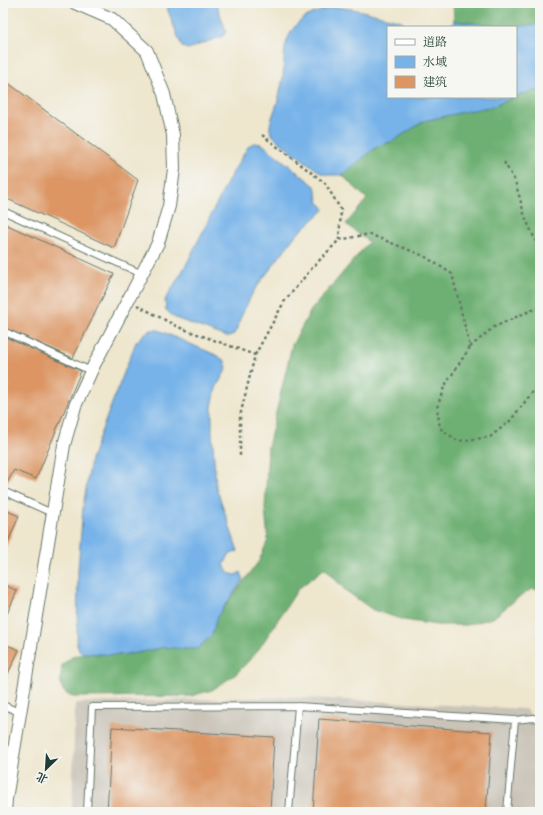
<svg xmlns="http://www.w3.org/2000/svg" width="543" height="815" viewBox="0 0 543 815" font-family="'IM FELL DW Pica','Noto Serif SC',serif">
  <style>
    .industrial { fill: #c9c3b8 }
    .forest { fill: #6eb073; stroke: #467654 }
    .water { fill: #77b3e9; stroke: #4b788e }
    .building { fill: #dc9563 }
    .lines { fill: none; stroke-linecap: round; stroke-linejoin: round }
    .lane-casing { stroke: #67786a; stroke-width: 8 }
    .street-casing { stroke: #67786a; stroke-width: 14 }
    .path { stroke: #67786a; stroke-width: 2.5; stroke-dasharray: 3 3; stroke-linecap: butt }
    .lane { stroke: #fff; stroke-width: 6 }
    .street { stroke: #fff; stroke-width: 12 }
  </style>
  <rect width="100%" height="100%" fill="#f6f6f2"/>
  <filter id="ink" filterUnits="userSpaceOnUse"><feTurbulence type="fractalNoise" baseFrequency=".025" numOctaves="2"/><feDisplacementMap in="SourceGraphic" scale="8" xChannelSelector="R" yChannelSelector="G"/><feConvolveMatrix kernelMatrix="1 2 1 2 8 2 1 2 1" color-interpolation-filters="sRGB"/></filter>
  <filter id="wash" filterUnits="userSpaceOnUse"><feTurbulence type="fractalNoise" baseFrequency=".012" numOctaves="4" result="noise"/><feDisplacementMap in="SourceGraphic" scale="16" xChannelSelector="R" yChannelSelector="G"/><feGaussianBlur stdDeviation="0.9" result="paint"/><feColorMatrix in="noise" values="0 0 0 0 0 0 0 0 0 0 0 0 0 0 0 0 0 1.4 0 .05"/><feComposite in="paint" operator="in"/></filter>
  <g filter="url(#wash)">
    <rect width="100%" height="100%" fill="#eee6cd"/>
    <path class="industrial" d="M289 697 525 709 540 725V812H72L75 703Z"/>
    <path class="forest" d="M453 3H540V26L533 25 508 27 454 21Z
      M540 90V590L532 589 519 597 493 618 466 625H437L404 620 373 610 345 590 325 568 298 589 257 652 236 674 212 690 191 696 73 697C56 691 61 680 62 665L72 657 84 653 117 655 138 653 164 647 185 649 212 635 217 617 259 561 268 540 265 509 268 447 292 345 311 310 369 242 346 224 367 199 342 175 378 146 393 141 424 121 463 112 494 106 524 93Z"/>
    <path class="water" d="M165 3H216L226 31 223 36 188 49 182 47Z
      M336 7 358 10 402 21 406 27H388V97H514L494 106 463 112 424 121 393 141 378 146 342 175H330L321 173 277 140C274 137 271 134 270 130 269 121 276 109 278 100 280 92 282 84 283 76 285 59 282 44 293 29 304 14 319 11 336 7Z
      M454 21 508 27 533 25 540 26V90L524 93 516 96V27H450Z
      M253 143 262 144 315 186 319 203 323 206 324 210 295 236 253 292 240 319 236 331 233 335 227 337 175 318 166 310 165 300 186 265 229 179 247 148Z
      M151 330H158L216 355 225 361 227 368 216 388 212 407V431L216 487 238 551 229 555 224 565 229 573 235 575 241 572 243 580 217 617 212 635 197 649H185L164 647 138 653 117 655 84 653 79 650 77 644 78 569 83 507 91 459 109 411 136 342 144 334Z"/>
    <g id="blocks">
      <path class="building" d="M3 79 138 180 114 248 3 197Z
        M3 223 114 274 73 358 3 327Z
        M3 336 81 371 36 479 14 470 5 487H3Z
        M3 509 19 516 3 554Z
        M3 584 17 591 3 623Z
        M3 643 19 650 3 684Z
        M319 719 492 732 486 812H313Z
        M112 727 274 737 270 812H107Z"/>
    </g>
  </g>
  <g filter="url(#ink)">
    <use href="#blocks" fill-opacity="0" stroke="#67786a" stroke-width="1"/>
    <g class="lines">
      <defs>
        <path id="lane" d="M3 211 142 274
          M3 331 91 371
          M3 491 54 514
          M3 705 21 713
          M515 720 533 718 540 719
          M87 812 92 707 298 706 515 720 507 812
          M289 812 298 706"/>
        <path id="street" d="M5 812 6 799 64 445 75 406 94 365 158 243 169 206 174 169 173 135 164 94 147 51 112 19 75 3"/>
      </defs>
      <use href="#lane" class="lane-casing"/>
      <use href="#street" class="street-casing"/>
      <path class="path" d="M262 135 325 183 341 210 339 240
        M504 162 515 181 525 217 540 251
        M137 305 178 327 255 355 240 416V458
        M470 347 494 327 534 309 540 308
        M255 355 284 302 312 268 339 240 369 234 424 256 452 274 470 347 444 387 437 408 440 428 458 441 490 437 510 421 535 389 540 370"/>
      <use href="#lane" class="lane"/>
      <use href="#street" class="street"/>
    </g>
  </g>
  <rect width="543" height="815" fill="none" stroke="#f6f6f2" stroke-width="16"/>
  <rect x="387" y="26" width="130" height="72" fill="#f6f6f2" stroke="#a0aca6"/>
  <rect x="395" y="39" width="20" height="6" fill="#ffffff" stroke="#a0aca6"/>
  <text x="423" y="46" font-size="12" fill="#1f3d34">道路</text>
  <rect x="395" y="56" width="20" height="12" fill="#77b3e9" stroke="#a0aca6"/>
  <text x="423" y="66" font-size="12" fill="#1f3d34">水域</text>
  <rect x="395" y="76" width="20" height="12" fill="#dc9563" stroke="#a0aca6"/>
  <text x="423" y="86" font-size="12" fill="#1f3d34">建筑</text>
  <g transform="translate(46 769) rotate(205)" stroke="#f6f6f2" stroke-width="3" paint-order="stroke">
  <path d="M0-3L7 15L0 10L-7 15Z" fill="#1f3d34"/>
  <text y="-6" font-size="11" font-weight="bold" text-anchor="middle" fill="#1f3d34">北</text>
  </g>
</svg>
